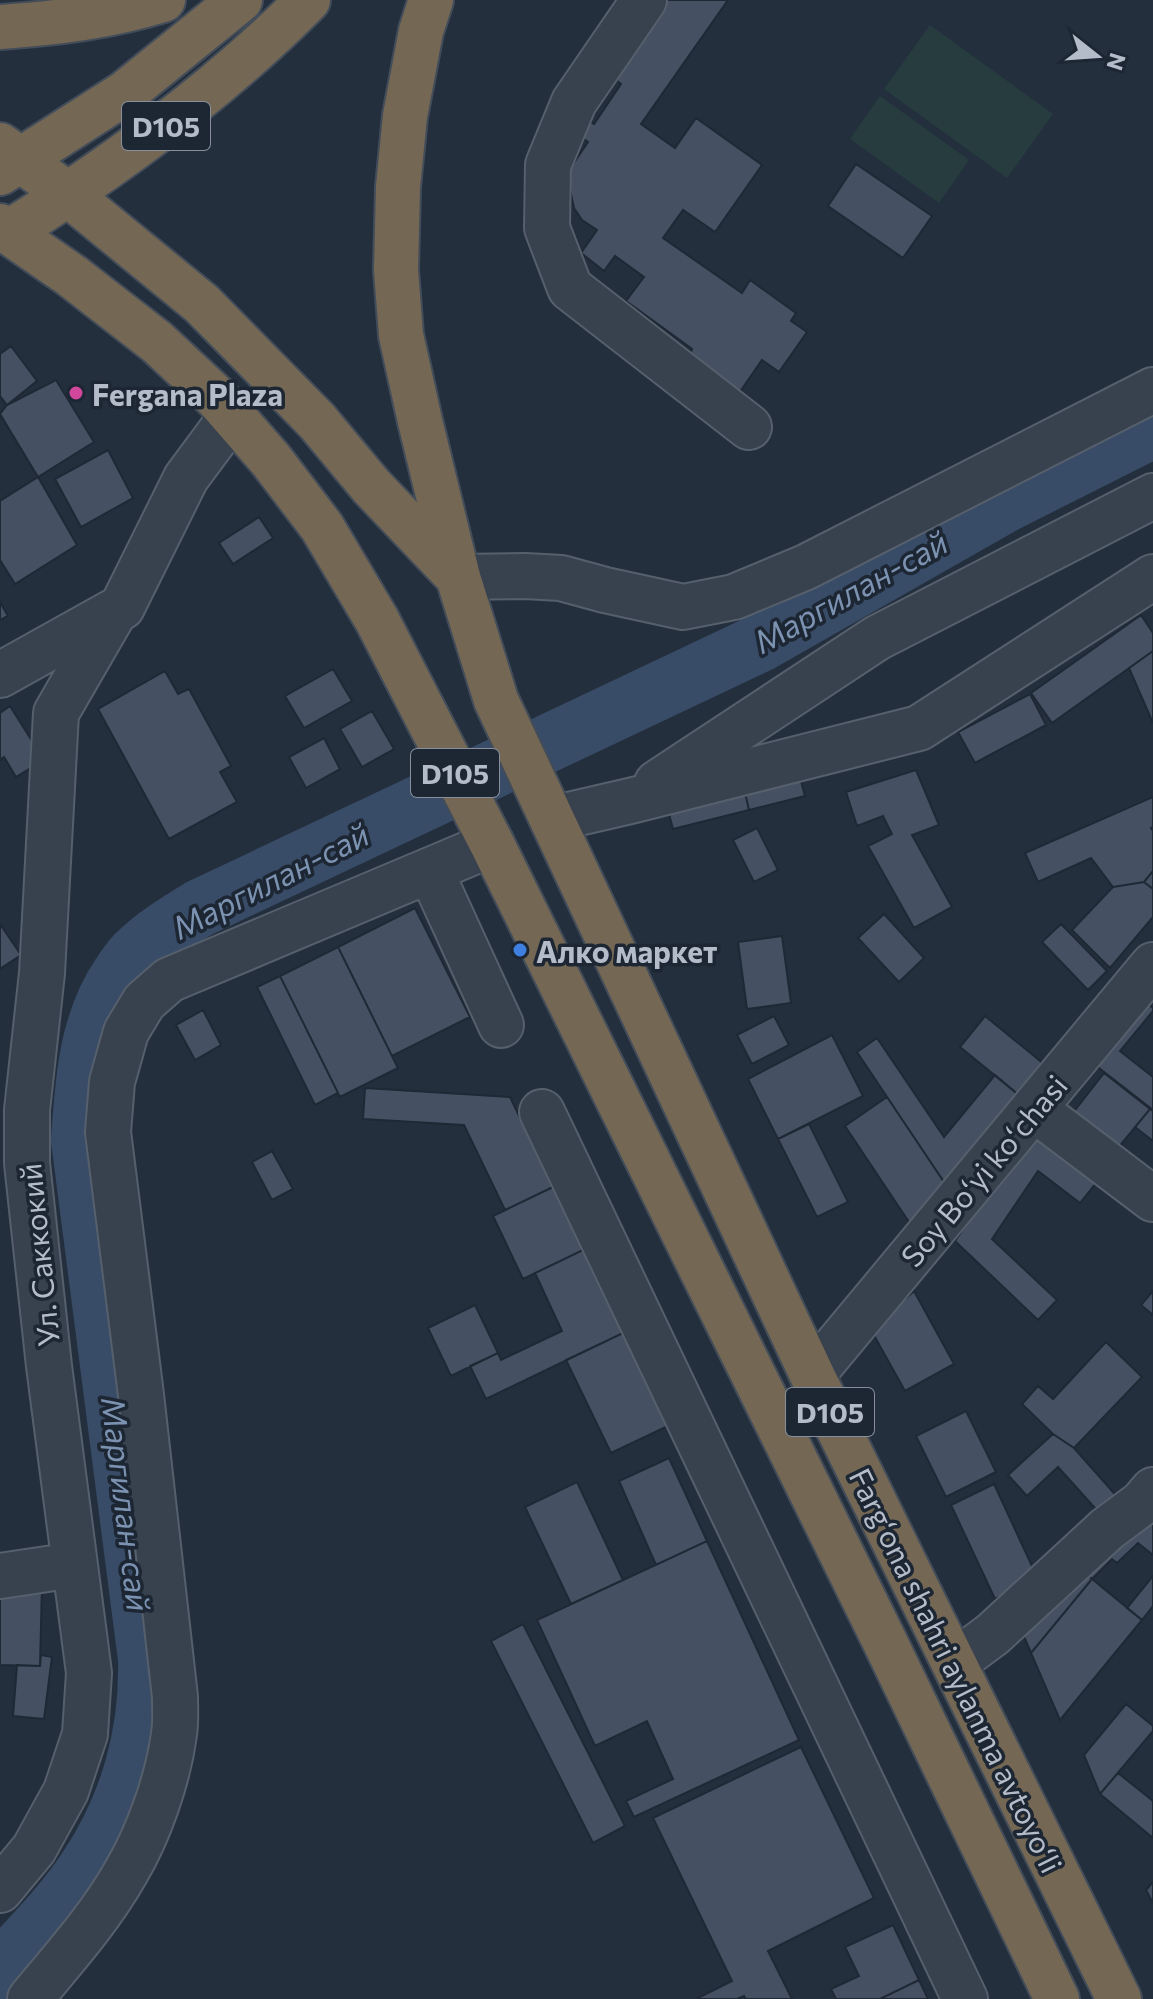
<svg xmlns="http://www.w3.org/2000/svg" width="1153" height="1999" viewBox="0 0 1153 1999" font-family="Commissioner,sans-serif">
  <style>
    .green { fill: #263c3f }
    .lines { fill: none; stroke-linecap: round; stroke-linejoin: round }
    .river { stroke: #394c67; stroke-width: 58 }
    .building { fill: #455162; stroke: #1f2835; stroke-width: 2 }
    .minor-casing { stroke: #565f6c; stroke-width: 48 }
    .highway-casing { stroke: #434c59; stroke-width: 48 }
    .minor { stroke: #38414e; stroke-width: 44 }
    .highway { stroke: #746855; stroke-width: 44 }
    .hotel-dot { fill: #d1479c; stroke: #1d2633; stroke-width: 3 }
    .shop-dot { fill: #3f7fe0; stroke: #1d2633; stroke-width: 3 }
    .labels { text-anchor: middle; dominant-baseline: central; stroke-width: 7; stroke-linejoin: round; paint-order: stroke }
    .shield { fill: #1d2633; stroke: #878f9c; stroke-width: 2 }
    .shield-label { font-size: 28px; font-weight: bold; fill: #b4bcc9 }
    .poi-label { font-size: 30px; font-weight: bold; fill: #b4bcc9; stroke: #1d2633; text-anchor: start }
    .street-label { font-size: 30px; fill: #b4bcc9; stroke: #1d2633 }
    .water-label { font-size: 32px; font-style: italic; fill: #7c92b1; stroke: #1d2633 }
  </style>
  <rect width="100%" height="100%" fill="#242f3e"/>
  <path class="green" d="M930 25 1053 114 1007 178 884 89Z
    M880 96 969 160 939 203 850 139Z"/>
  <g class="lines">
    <path class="river" d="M0 1971C29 1938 63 1905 87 1868 129 1806 149 1733 147 1659L80 1140C84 1082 87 1024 120 975 125 968 129 961 135 955 154 936 177 922 200 908L760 643 1006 503 1153 429"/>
  </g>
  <path class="building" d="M665 0H728L641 124 675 148 696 118 762 165 715 232 683 210 663 238 742 293 750 280 796 313 791 321 807 332 779 372 762 360 737 396 688 361 692 349 626 301 644 277 615 256 604 271 581 253 597 230 582 220 574 208 569 185 571 167 588 142 575 133 585 118 594 124 621 84 612 77Z
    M856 164 932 216 903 258 828 206Z
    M11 346 37 381 7 405 0 396V354Z
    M56 380 94 442 38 477 0 414 7 405Z
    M108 450 133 498 81 527 55 479Z
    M38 477 77 545 15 584 0 560V501Z
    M259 517 273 538 233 564 219 543Z
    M0 602 8 616 0 620Z
    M1141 615 1153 633V651L1052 723 1031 693Z
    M1153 651V723L1129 668Z
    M333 669 352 701 304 728 285 696Z
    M165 671 178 694 189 689 231 766 220 772 237 802 169 839 98 709Z
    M1030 694 1046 725 975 763 958 732Z
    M10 706 44 760 16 777 4 757 0 760V713Z
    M372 711 394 749 362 767 340 729Z
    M324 738 340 769 306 788 289 757Z
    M798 770 805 796 749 810 743 784Z
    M916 770 939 825 912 835 952 907 914 928 868 846 892 834 883 816 857 826 846 792Z
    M743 784 749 810 673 829 666 803Z
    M1153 797V827L1151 828 1153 831V871L1144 882 1113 887 1091 858 1038 882 1025 853Z
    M757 828 778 870 754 882 733 840Z
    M1153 871V889L1144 882Z
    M1144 882 1153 889V917L1110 968 1072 930 1113 887Z
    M415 908 470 1017 392 1056 338 947Z
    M884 914 924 958 899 982 858 938Z
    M0 924 21 955 0 969Z
    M1061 924 1107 971 1088 990 1042 942Z
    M782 936 791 1003 747 1009 738 942Z
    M338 947 398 1068 340 1097 280 976Z
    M280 976 338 1093 315 1105 257 987Z
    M1141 999 1153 1008V1011L1120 1051 1153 1077V1110L1090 1061Z
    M203 1010 221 1045 195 1060 176 1025Z
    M774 1016 789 1045 752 1064 737 1035Z
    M985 1016 1045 1065 1020 1096 960 1047Z
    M832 1035 863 1096 778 1139 748 1079Z
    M877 1038 944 1137 995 1075 1020 1096 946 1185 857 1052Z
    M1104 1073 1150 1109 1114 1153 1069 1118Z
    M365 1088 510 1097 553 1187 505 1210 464 1125 363 1119Z
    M887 1097 946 1185 913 1228 845 1126Z
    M1150 1109 1153 1111V1141L1135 1127Z
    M809 1124 848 1202 817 1217 778 1139Z
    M1031 1132 1096 1183 1080 1203 1038 1171 992 1239 1057 1300 1038 1320 955 1241Z
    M272 1151 293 1189 272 1200 252 1162Z
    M553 1187 583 1250 523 1279 493 1216Z
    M583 1250 623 1333 486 1399 470 1366 498 1353 501 1360 562 1331 535 1273Z
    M914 1291 954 1364 905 1391 871 1330Z
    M1153 1291V1315L1141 1305Z
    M475 1305 498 1353 451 1376 428 1328Z
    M623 1333 668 1426 611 1453 566 1360Z
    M1106 1342 1142 1377 1074 1448 1053 1434 1022 1404 1038 1386 1053 1399Z
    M966 1411 996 1472 946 1497 916 1436Z
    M1053 1434 1074 1448 1121 1501 1103 1517 1058 1467 1027 1496 1008 1475Z
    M669 1458 707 1541 656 1565 619 1481Z
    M577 1482 623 1580 571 1604 525 1507Z
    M994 1484 1038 1579 995 1599 951 1505Z
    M1141 1514 1153 1524V1555L1138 1543 1117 1563 1112 1559 1092 1579 1076 1565Z
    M707 1541 799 1740 634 1817 626 1801 673 1779 647 1721 595 1746 537 1620Z
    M1076 1565 1092 1579 1031 1653 1017 1620Z
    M1153 1576V1606L1142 1620 1127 1608Z
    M1092 1579 1142 1620 1060 1720 1031 1653Z
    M0 1584 42 1585 40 1666 0 1665Z
    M523 1624 625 1826 593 1843 491 1641Z
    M41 1655 52 1657 44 1719 13 1716 17 1665 40 1666Z
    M1126 1704 1153 1726V1731L1100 1794 1084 1755Z
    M801 1747 874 1898 768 1951 792 1999H746L744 1996 737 1999H696L732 1981 653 1818Z
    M1118 1773 1153 1801V1838L1100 1794Z
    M1153 1882V1903L1146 1890Z
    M893 1925 919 1980 880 1999H836L831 1989 859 1976 845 1947Z
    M919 1980 928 1999H880Z"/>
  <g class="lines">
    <defs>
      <path id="minor" d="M644 0 574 102 548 165 547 228 570 288 749 427
        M458 577 525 576 561 578 605 590 683 607 734 597 806 567 1153 390
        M0 675 122 607 186 478 232 416
        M657 783 877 638 1153 496
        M552 819 630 801 919 728 1153 577
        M430 870 501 1025
        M1034 1109 1153 1199
        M542 1112 965 1999
        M812 1375 1153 965
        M0 1576 74 1565
        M954 1663 993 1634 1107 1529 1142 1503 1153 1490
        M0 1890 34 1849 66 1791 85 1734 89 1673 49 1366 27 1163V1110L42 973 56 713 115 611
        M30 1999C64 1958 100 1918 126 1872 149 1833 168 1779 174 1734 176 1722 175 1709 175 1697L141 1395 108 1132 112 1082 126 1032 144 1002 169 980 492 844"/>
      <path id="highway" d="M431 0 421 31 405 116 398 187 396 270 401 335 420 421 458 577 496 700 812 1375 1119 1999
        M0 27C58 23 107 17 163 0
        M0 145 69 195 202 304 317 421 371 486 457 576
        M0 173 125 93 240 0
        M0 226 72 276 157 342 217 398 271 460 322 527 377 620 492 844 885 1642 1057 1999
        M9 232C117 165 219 90 308 0"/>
    </defs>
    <use href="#minor" class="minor-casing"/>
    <use href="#highway" class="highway-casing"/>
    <use href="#minor" class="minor"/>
    <use href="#highway" class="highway"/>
  </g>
  <circle class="hotel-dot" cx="76" cy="393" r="8"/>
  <circle class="shop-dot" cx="520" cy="950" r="8"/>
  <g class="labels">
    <g class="shield">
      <rect x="122" y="102" width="88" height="48" rx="6"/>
      <rect x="411" y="749" width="88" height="48" rx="6"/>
      <rect x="786" y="1388" width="88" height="48" rx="6"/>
    </g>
    <g class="shield-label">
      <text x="166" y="126">D105</text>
      <text x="455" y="773">D105</text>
      <text x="830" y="1412">D105</text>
    </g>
    <g class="poi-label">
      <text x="92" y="393">Fergana Plaza</text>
      <text x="536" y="950">Алко маркет</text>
    </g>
    <g class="street-label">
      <text transform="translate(983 1170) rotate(-50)">Soy Boʻyi koʻchasi</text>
      <text transform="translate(38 1255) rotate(-96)">Ул. Саккокий</text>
      <text transform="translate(957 1670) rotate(64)">Farg‘ona shahri aylanma avtoyo‘li</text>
    </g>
    <g class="water-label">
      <text transform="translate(850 591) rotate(-29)">Маргилан-сай</text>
      <text transform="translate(270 880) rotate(-27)">Маргилан-сай</text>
      <text transform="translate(127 1504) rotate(83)">Маргилан-сай</text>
    </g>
  </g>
  <g transform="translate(1097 56) rotate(107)" stroke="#1d2633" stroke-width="6" paint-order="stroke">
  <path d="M0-6L14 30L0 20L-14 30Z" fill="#b4bcc9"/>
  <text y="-12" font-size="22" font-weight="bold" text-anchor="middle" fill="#b4bcc9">N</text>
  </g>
</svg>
